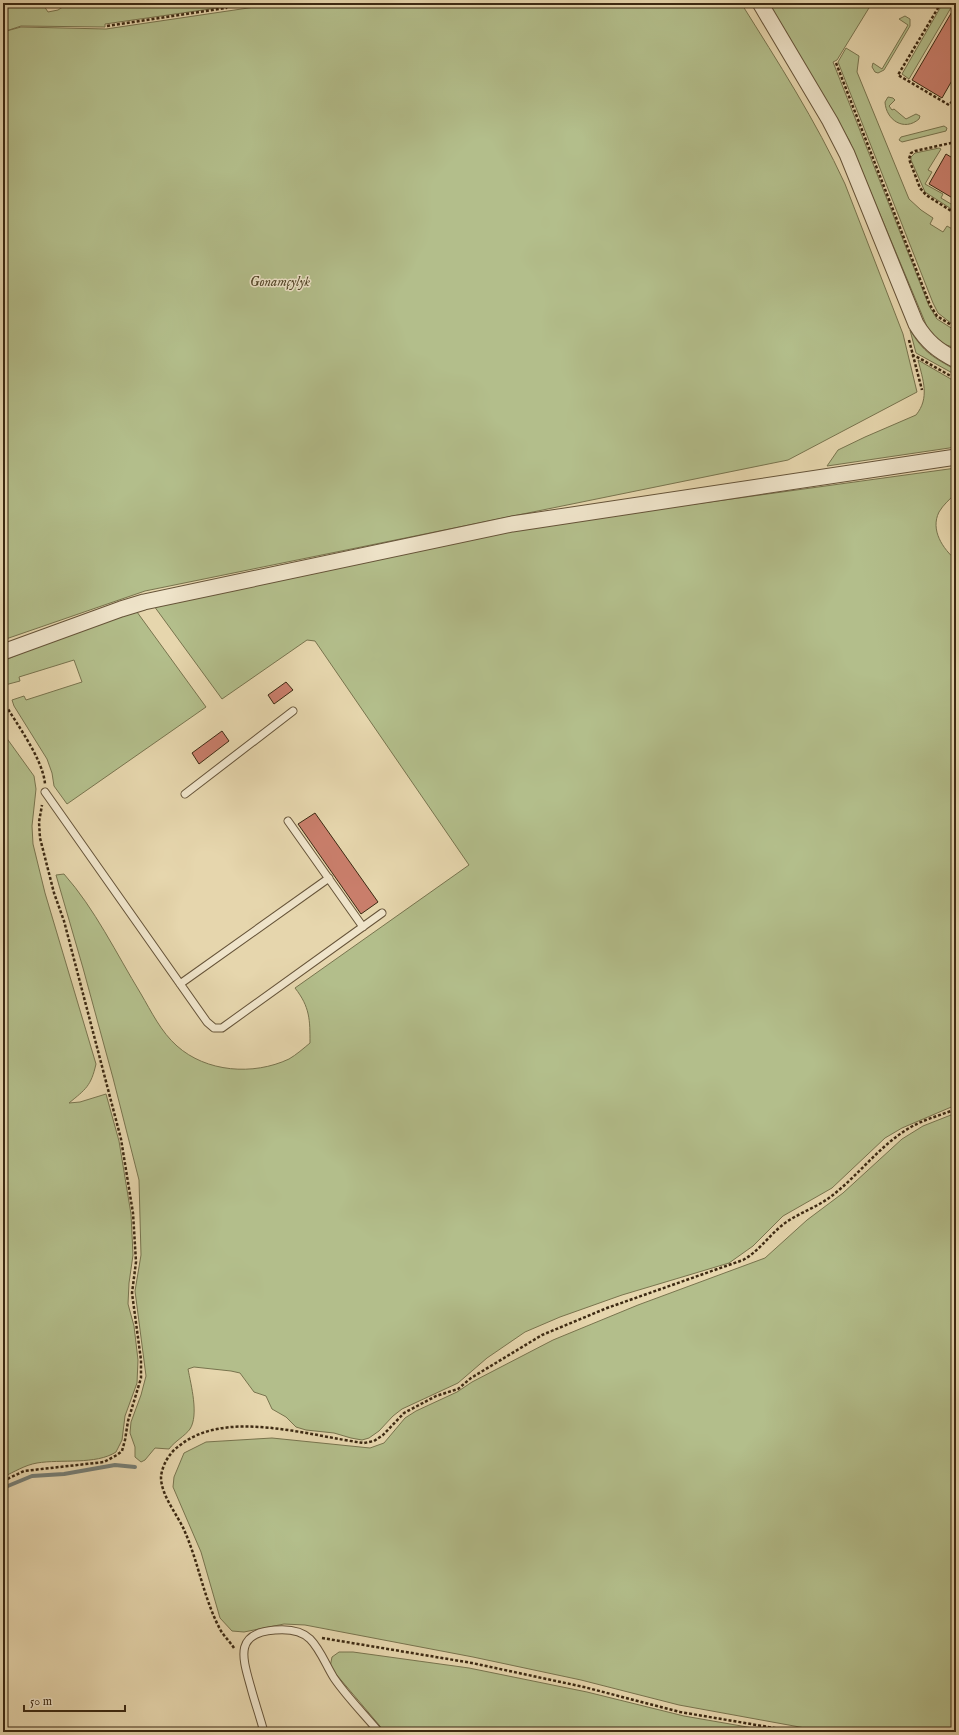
<svg xmlns="http://www.w3.org/2000/svg" width="959" height="1735" viewBox="0 0 959 1735" font-family="'IM FELL English',serif">
  <style>
    .green { fill: #b3be8b; stroke: #78744e }
    .lines { fill: none; stroke-linecap: round; stroke-linejoin: round }
    .stream { stroke: #767e75; stroke-width: 4 }
    .building { fill: #c97e6b; stroke: #3c2912 }
    .service-casing { stroke: #665439; stroke-width: 9 }
    .minor-casing { stroke: #665439; stroke-width: 17 }
    .path { stroke: #3c2912; stroke-width: 2.5; stroke-dasharray: 3 2; stroke-linecap: butt }
    .service { stroke: #efe4ca; stroke-width: 7 }
    .minor { stroke: #efe4ca; stroke-width: 15 }
    .labels { text-anchor: middle; dominant-baseline: central; stroke-width: 3; stroke-linejoin: round; paint-order: stroke }
    .park-label { font-size: 14px; font-style: italic; fill: #54472a; stroke: #efe4ca }
  </style>
  <rect width="100%" height="100%" fill="#e6d6ad"/>
  <filter id="stains"><feTurbulence type="fractalNoise" baseFrequency=".005" numOctaves="4"/><feColorMatrix values="0 0 0 0 .2 0 0 0 0 .09 0 0 0 0 .02 0 0 0 .5 -.17"/></filter>
  <radialGradient id="worn" r=".72"><stop offset=".6" stop-color="#630" stop-opacity="0"/><stop offset="1" stop-color="#630" stop-opacity=".3"/></radialGradient>
  <path class="green" d="M3 3H42L48 12 58 10 69 3H223L224 7 105 24V27L21 26 3 32Z
    M282 3H741C778 62 816 121 845 184L903 334 917 392 788 460 145 591 3 640V32L21 27 106 29Z
    M769 3H872L837 60 833 62 929 306 937 319 956 331V348L943 344 930 334 849 140Z
    M943 3H956V7L952 6 909 79 902 74Z
    M905 16 910 19V26L884 70 878 73 875 72 872 67 873 63 882 69 908 25 899 19Z
    M846 48 859 56 857 72 909 199 921 210 933 218 930 224 943 232 947 226 956 231V298L951 307 956 310V327L938 313 933 303 838 62Z
    M888 97 893 98 895 100 889 106 892 110 894 109 906 119 916 114 920 116 919 119C904 132 886 120 885 102Z
    M944 126 947 128 946 131 902 142 899 140 901 137Z
    M939 148 941 149 928 170 932 172 925 184 943 194 941 198 956 207V212L925 192 911 160V157L915 153Z
    M910 330C924 353 933 357 956 370V375L916 353Z
    M918 360 956 382V447L827 466 838 450 865 437 916 415C930 398 923 380 918 360Z
    M956 468V493C950 499 943 505 939 512 930 530 943 549 956 560V1105L902 1128 885 1138 832 1188 783 1216 753 1246 729 1263 622 1295 560 1317 525 1332 487 1358 458 1383 402 1409 393 1416 379 1431 369 1438 362 1440 351 1438 334 1433 306 1430 296 1427 286 1417 272 1409 266 1396 254 1392 240 1373 231 1371 194 1367 188 1369C191 1385 199 1415 190 1429 185 1436 175 1441 169 1449L155 1448 145 1460 141 1462 135 1457V1447L130 1433 131 1422 141 1395 146 1376 135 1291 141 1255 139 1180 113 1078 83 968 56 875 64 874C95 909 116 953 141 994 151 1011 161 1032 177 1046 206 1072 253 1076 289 1059 296 1055 304 1048 310 1043 310 1020 310 1007 295 988L469 865 315 641 307 640 222 699 154 606 514 529Z
    M137 612 206 707 67 804 54 786 52 773 47 759 14 706 12 700 24 696 26 700 82 682 74 660 19 677 20 681 5 685 3 681V661L73 631Z
    M3 733 34 776 36 789 32 826 33 844 45 893 96 1064C91 1086 86 1089 69 1103L80 1102 106 1094 119 1141 131 1214 133 1255 129 1283 128 1304 134 1326 138 1360 137 1383 125 1416 122 1440 116 1452C96 1465 61 1459 37 1463 25 1465 14 1472 3 1477Z
    M956 1113V1732H827L679 1705 581 1680 473 1657 305 1625 284 1624 244 1632 232 1631 220 1618 201 1552 173 1487 174 1477 184 1453 206 1442 272 1438 370 1448 384 1443 405 1418 416 1411 457 1392 472 1382 553 1340 638 1305 765 1258 807 1220 843 1193 902 1139 923 1126Z
    M339 1652H353L469 1668 587 1692 684 1716 776 1732H385L330 1667 332 1657Z"/>
  <g class="lines">
    <path class="stream" d="M3 1488 32 1476 64 1474 115 1465 135 1467"/>
  </g>
  <path class="building" d="M953 10 956 11V78L954 77 942 98 912 80Z
    M946 154 956 160V200L929 184Z
    M286 682 293 690 274 704 268 695Z
    M222 731 229 741 199 764 192 753Z
    M315 813 378 902 361 914 298 824Z"/>
  <g class="lines">
    <defs>
      <path id="service" d="M45 792 207 1022 214 1028H222L382 913
        M185 794 293 711
        M288 821 363 927
        M180 984 329 878
        M264 1732C260 1717 255 1703 251 1688 243 1659 233 1633 275 1630 287 1629 301 1630 310 1639 320 1649 326 1665 334 1678 347 1697 364 1714 379 1732"/>
      <path id="minor" d="M760 3 830 121 847 154 916 324C927 342 937 350 956 360
        M3 652 121 609 144 602 512 524 956 457"/>
    </defs>
    <use href="#service" class="service-casing"/>
    <use href="#minor" class="minor-casing"/>
    <path class="path" d="M941 3 898 75 949 105 956 97
      M107 26 226 8 228 6 247 3
      M836 63 930 305 937 316 956 328
      M956 146 951 143 915 151 911 153 909 159 920 188 926 195 956 214
      M909 340 922 390
      M912 355 919 358 956 379
      M3 701C16 723 43 759 45 784
      M3 1481 24 1471 104 1462 117 1455 122 1451 125 1440 128 1421 141 1378V1360L132 1293 136 1262 133 1213 121 1139 64 921 54 893 40 838 39 822 42 805
      M322 1638 472 1663 584 1687 680 1712 798 1732
      M234 1648C230 1642 225 1637 221 1631 204 1600 199 1564 185 1532 178 1515 161 1496 161 1477 162 1465 170 1452 179 1446 225 1408 309 1436 364 1443L374 1441 383 1435 404 1413 436 1396 458 1389 471 1378 542 1335 607 1308 743 1260C761 1250 771 1232 788 1221 800 1213 814 1208 826 1200 855 1180 876 1149 906 1130 921 1120 939 1116 956 1109"/>
    <use href="#service" class="service"/>
    <use href="#minor" class="minor"/>
  </g>
  <g class="labels">
    <g class="park-label">
      <text x="280" y="282">Gonamçylyk</text>
    </g>
  </g>
  <rect width="959" height="1735" fill="none" stroke="#e6d6ad" stroke-width="16"/>
  <rect x="4" y="4" width="951" height="1727" fill="none" stroke="#3c2912" stroke-width="2"/>
  <rect x="8" y="8" width="943" height="1719" fill="none" stroke="#3c2912"/>
  <path d="M24 1705v6h101v-6" fill="none" stroke="#3c2912" stroke-width="2"/>
  <text x="30" y="1705" font-size="12" fill="#3c2912" stroke="#efe4ca" stroke-width="3" paint-order="stroke">50 m</text>
  <rect width="100%" height="100%" filter="url(#stains)"/>
  <rect width="100%" height="100%" fill="url(#worn)"/>
</svg>
